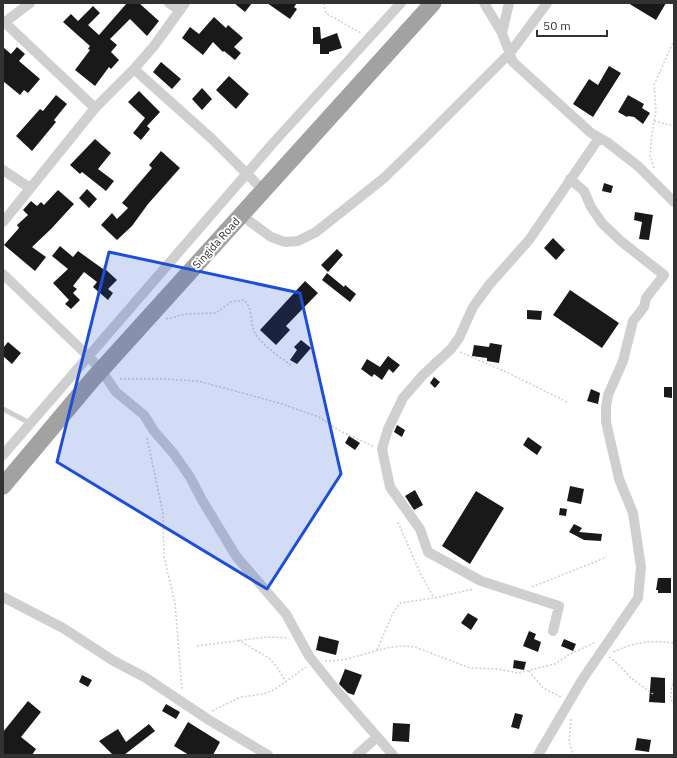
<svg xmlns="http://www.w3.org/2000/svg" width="677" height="758" viewBox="0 0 677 758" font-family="'IBM Plex Sans',sans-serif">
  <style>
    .building { fill: #191919 }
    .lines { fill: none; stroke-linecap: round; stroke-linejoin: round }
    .path { stroke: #cfcfcf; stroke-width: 1.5; stroke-dasharray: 2 2; stroke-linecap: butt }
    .service { stroke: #cfcfcf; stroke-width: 5 }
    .minor { stroke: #cfcfcf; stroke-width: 10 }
    .trunk { stroke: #a2a2a2; stroke-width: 17 }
    .marked { fill: #1d4ed8; fill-opacity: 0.2; stroke: #1d4ed8; stroke-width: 3; stroke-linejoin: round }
    .labels { text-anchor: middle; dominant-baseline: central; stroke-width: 4; stroke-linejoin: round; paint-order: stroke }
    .street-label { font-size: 11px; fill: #323232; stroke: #fff }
  </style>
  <rect width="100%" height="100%" fill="#fff"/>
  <path class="building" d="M127 3H139L159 21 147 36 130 19 110 39 117 45 111 52 119 60 111 69 109 67 95 86 75 70 90 50 88 49 90 46 63 22 71 14 78 21 93 6 100 13 88 25 99 35Z
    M234 3H252L245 12Z
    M267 3H297L294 7 297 9 290 19Z
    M628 3H666L656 20Z
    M214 17 226 28 228 25 243 38 234 47 241 53 235 60 224 51 223 52 213 42 203 55 182 38 190 27 199 34Z
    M313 27H320L321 39 337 33 342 48 329 52V54H320V44H313Z
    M3 47 11 54 17 47 25 54 19 61 40 79 28 93 24 90 20 95 3 81Z
    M161 62 181 79 172 89 153 72Z
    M609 66 621 73 593 117 573 104 589 79 598 85Z
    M229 76 249 94 236 109 216 90Z
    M202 88 212 99 202 110 192 99Z
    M139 91 160 112 147 126 150 129 141 140 133 133 145 118 128 102Z
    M56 95 67 104 54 120 56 122 32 151 16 136 40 109 43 111Z
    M628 95 644 104 642 108 650 113 643 124 634 117 628 116 627 117 618 112Z
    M95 139 111 153 98 169 114 181 106 191 82 172 80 174 70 165Z
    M161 151 180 168 148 204 132 226 117 240 101 225 112 213 117 219 128 208 122 203 152 168 149 165Z
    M604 183 613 186 611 193 602 191Z
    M87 189 97 199 89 208 79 198Z
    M58 190 74 204 51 229 32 247 46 257 35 271 4 245 19 228 17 225 28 215 23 210 31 201 37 206 41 202 44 205Z
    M635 212 653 215 649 240 639 239 642 222 634 220Z
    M553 238 565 250 556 260 544 248Z
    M60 246 73 257 78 251 103 269 104 268 117 280 108 289 113 293 108 300 93 287 97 282 84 272 73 286 77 289 73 293 80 300 71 309 65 304 69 300 53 283 68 269 52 256Z
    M337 249 343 255 328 272 321 265Z
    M327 273 344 287 345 285 356 294 350 302 322 280Z
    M305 281 318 293 286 326 290 330 276 345 260 330Z
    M570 290 619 323 602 348 553 315Z
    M527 310 542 311 541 320 527 319Z
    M301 340 311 348 297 364 290 360 297 350 294 347Z
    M8 342 21 353 12 364 3 356V348Z
    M490 343 502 345 499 363 487 361V358L472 356 474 345 489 347Z
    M388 356 400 365 393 373 389 369 382 380 374 374 372 377 361 369 367 359 380 367Z
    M434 377 440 382 435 388 430 383Z
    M664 387H672V398L664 397Z
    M591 389 600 393 598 404 587 401Z
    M397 425 405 430 402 437 394 432Z
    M349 436 360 443 355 450 345 443Z
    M528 437 542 447 537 455 523 445Z
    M570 486 584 489 581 504 567 501Z
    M415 490 423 505 414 510 405 496Z
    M476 491 504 508 470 564 442 546Z
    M560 508 567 509 566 516 559 515Z
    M574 524 582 528 579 532 602 534 601 541 584 540 569 532Z
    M658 578H671V593H658V590H656Z
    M468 613 478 619 471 630 461 623Z
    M529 631 536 634 534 639 541 642 538 652 523 646Z
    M319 636 339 641 336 655 316 650Z
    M564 639 576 644 573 651 561 646Z
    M514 660 526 662 524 670 513 668Z
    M345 669 362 675 354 695 348 693 339 684Z
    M82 675 92 680 88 687 79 682Z
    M651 677 665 678V703L649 702Z
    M28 701 41 712 21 737 36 749 32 755H3V732Z
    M166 704 180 712 176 719 162 711Z
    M515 713 523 715 519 729 511 727Z
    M188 722 220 742 213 755H189L174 746Z
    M393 723 410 724 409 742 392 741Z
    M149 724 155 731 124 755H113L99 741 118 729 126 742Z
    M637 738 651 740 649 752 635 750Z"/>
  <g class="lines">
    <path class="path" d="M324 3 325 11 327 14 361 33
      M654 121 674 126
      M654 168 650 156 652 133 656 111 654 85 674 40
      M166 319 187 314 216 313 231 302 244 300C254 310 249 324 256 335 265 347 280 357 292 366
      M460 352 504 371 569 403
      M120 379H164L198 381 279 403 319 417 340 431 373 446
      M147 438 163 513 164 557 175 603 182 690
      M398 522 421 575 434 598
      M532 587 607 557
      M238 640 269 658 277 667 286 682
      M197 646 267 637 289 638
      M377 650 393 613 400 603 434 598 473 589
      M613 652C635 642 651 640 674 643
      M609 657 618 664 631 678 653 694
      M325 661C333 661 342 660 350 658 372 653 392 643 415 647L470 668 498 669 518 673 555 664 570 654 596 642
      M529 671 543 688 561 697
      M674 680C671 687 669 699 674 705
      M212 711 241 697 263 694 274 690 306 667
      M571 719 569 741 573 755"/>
    <path class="service" d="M3 409 30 423"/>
    <path class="minor" d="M169 3 179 10
      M484 3 502 33 513 62 591 133 607 142 638 166 674 202
      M3 21 95 108
      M5 22 30 3
      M502 33 509 3
      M134 69 212 139 264 191
      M3 170 30 188
      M241 215 271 237 285 242 298 241 316 232 384 178 419 144 510 53 547 3
      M3 222 95 108 134 69 154 46 185 3
      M3 274 88 356 101 370 116 392 144 415 154 431 174 454 190 477 202 500 236 556 286 614 309 656 333 686 393 755
      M3 455 274 142 401 3
      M3 597 63 628 112 660 146 678 209 720 268 755
      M553 631 559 606 481 581 428 552 420 529 390 487 382 449 388 429 403 398 423 375 451 349 459 338 473 307 489 285 529 240 599 138
      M357 755 377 737
      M538 755 582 680 638 598 641 567 633 513 619 479 606 422V407L608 395 623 361 633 321 644 307 646 298 664 275 622 242 602 223 591 207 584 191 570 179"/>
    <path class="trunk" d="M3 486 92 380 433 3"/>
  </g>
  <path class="marked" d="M109 252 300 293 341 474 267 589 57 462Z"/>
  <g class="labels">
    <g class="street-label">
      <text transform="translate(216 243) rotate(-48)">Singida Road</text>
    </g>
  </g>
  <rect width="677" height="758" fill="none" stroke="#323232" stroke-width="8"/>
  <path d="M537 30v6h70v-6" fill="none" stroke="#323232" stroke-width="2"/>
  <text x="543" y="30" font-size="12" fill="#323232" stroke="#ffffff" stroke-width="3" paint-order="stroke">50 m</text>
</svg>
